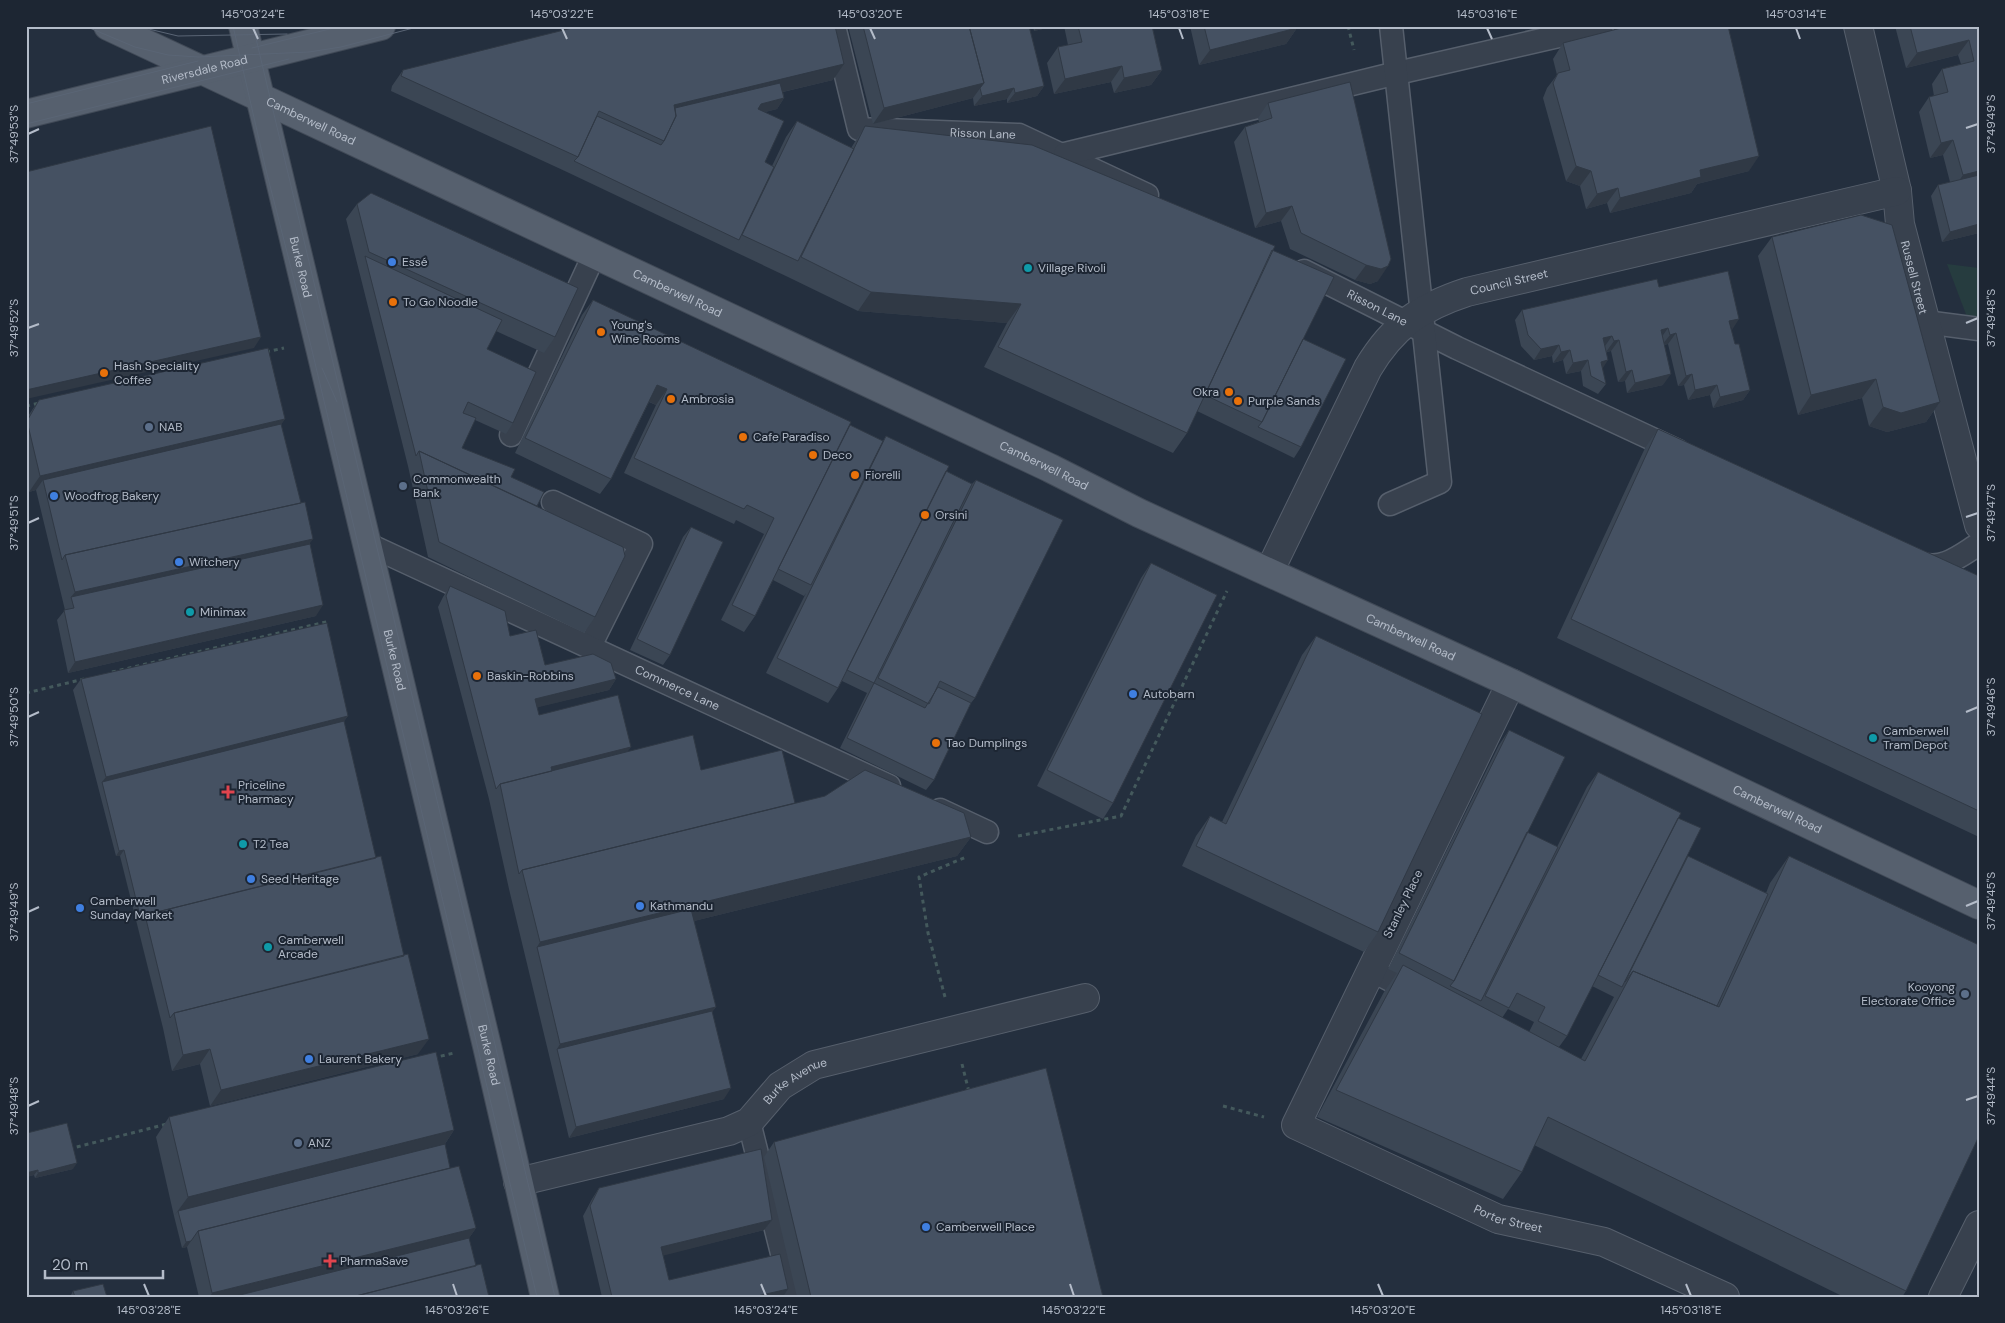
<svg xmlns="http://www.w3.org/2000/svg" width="2005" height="1323" viewBox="0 0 2005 1323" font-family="'DM Sans',sans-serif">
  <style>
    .green { fill: #263c3f }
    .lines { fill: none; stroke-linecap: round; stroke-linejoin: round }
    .service-casing { stroke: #565f6c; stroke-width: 25 }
    .minor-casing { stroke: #565f6c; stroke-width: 30 }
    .primary-casing { stroke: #414a57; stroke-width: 30 }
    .path { stroke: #44595c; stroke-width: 3; stroke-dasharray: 4 4; stroke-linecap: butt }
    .service { stroke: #38414e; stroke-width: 22 }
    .minor { stroke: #38414e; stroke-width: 28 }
    .primary { stroke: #56606e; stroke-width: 28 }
    .tram { stroke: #5a6575; stroke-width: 1 }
    .wall { fill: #3b4654; fill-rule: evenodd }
    .shaded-wall { fill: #303945 }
    .building { fill: #455162; stroke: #303945 }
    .ticks { fill: none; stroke: #b4bcc9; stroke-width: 2 }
    .shop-dot { fill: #3f7fe0; stroke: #1d2633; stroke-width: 2 }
    .culture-dot { fill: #0f9aa8; stroke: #1d2633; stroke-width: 2 }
    .food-dot { fill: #e8710a; stroke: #1d2633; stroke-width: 2 }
    .service-dot { fill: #5c6f8a; stroke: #1d2633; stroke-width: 2 }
    .health-dot { fill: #e0444e; stroke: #1d2633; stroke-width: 2 }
    .labels { text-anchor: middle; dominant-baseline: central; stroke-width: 4; stroke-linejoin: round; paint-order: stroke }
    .street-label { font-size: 12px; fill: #b4bcc9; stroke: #1d2633 }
    .poi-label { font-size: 12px; fill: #b4bcc9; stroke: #1d2633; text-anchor: start }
    .neatline { fill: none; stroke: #b4bcc9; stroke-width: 2 }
    .ticks-label { font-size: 12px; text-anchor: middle; fill: #b4bcc9 }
  </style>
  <rect width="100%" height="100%" fill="#242f3e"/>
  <path class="green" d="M1947 264 1979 268V317H1967Z"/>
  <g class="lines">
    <defs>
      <g id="service">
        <path id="s1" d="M834 26 859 129 1019 135 1147 195"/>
        <path d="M1065 154 1393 74 1602 26"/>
        <path id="s2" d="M1304 271 1457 348 1678 451"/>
        <path d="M1925 322 1979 329"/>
        <path d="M511 435 594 255"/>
        <path d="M553 502 641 544 590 646"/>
        <path d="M1390 504 1440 482 1391 26"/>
        <path id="s3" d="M367 544 889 786"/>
        <path d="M1920 563C1942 572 1961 555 1979 544"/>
        <path d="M940 810 987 832"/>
        <path d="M1371 970 1419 995"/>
        <path d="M749 1122 793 1297"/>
      </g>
      <g id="minor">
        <path id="s4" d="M1858 26 1897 191 1900 224 1979 525"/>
        <path id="s5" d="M1269 572 1368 368C1393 326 1421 307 1467 292L1897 191"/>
        <path id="s6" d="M1511 683 1296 1125 1498 1219 1604 1242 1725 1297"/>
        <path id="s7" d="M518 1182 729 1131 749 1122 780 1086 814 1065 1085 998"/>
        <path d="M1943 1297 1979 1225"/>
      </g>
      <g id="primary">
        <path id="s8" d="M108 26 1050 468 1139 513 1511 683 1979 905"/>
        <path id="s9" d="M243 26 487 1046 545 1297"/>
        <path id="s10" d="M26 114 381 26"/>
      </g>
    </defs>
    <use href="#service" class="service-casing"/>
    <use href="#minor" class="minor-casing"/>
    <use href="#primary" class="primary-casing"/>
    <path class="path" d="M1348 26 1354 50
      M266 352 284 348
      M26 406 40 403
      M112 672 330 621
      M26 693 84 679
      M1018 836 1121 816 1227 591
      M945 997 928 933 919 877 966 857
      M433 1058 454 1053
      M962 1064 969 1092
      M1223 1106 1264 1117
      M69 1149 167 1124"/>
    <use href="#service" class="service"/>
    <use href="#minor" class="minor"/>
    <use href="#primary" class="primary"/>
    <path class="tram" d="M85 26 135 47 168 55 198 57 309 52 341 47 421 26
      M136 26 178 36 287 34
      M233 26 266 170 310 342 537 1297
      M253 26 555 1297
      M252 48 342 26
      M26 104 198 61
      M26 124 289 59
      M322 368 337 402"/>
  </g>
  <path class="wall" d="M848 26H1029L1044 86 1037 96 1007 103V99L974 106 973 98 873 124Z
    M1033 26H1056L1034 31Z
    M1064 26H1152L1162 70 1151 85 1114 93 1111 82 1054 94 1047 63 1058 47 1068 45Z
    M1190 26H1302L1301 27 1297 28 1286 44 1199 65Z
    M1895 26H1979V233L1942 242 1931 196 1938 185 1950 182 1943 155 1930 158 1919 112 1929 97 1934 96 1932 84 1942 69 1961 64 1958 55 1906 68Z
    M1563 43 1749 171 1697 184 1691 193 1610 213 1607 203 1586 209 1580 186 1566 181 1543 98 1547 88 1557 75 1553 59Z
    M403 70 833 80 783 92 784 98 777 109 765 112V162L772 166 786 137 797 121 851 148 865 126 1272 250 1303 339 1301 447 1294 458 1197 411 1187 433 1173 453 984 367 1007 323 858 311 788 277 567 172 391 91 392 86Z
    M1268 103 1378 281 1370 284 1355 280 1290 249 1281 221 1255 228 1234 142 1245 127 1259 122 1258 118Z
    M357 204 555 337 544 353 496 331 487 349 513 423 506 434 475 420 462 448 511 477 537 506 595 617 584 633 428 557 408 466 346 219Z
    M1772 237 1940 402 1926 422 1887 432 1869 426 1862 398 1798 415 1758 256Z
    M1659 287 1731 330 1735 344 1750 390 1743 400 1713 408 1710 395 1688 400 1684 385 1678 386 1668 344 1664 345 1663 385 1627 393 1625 381 1618 382 1611 351 1607 352 1602 369 1606 384 1598 394 1583 386 1581 371 1566 374 1563 360 1553 363 1552 356 1534 360 1521 346 1515 320 1522 310Z
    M593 300 883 441 886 436 946 471 972 484 976 480 975 698 971 703 934 780 926 790 840 748 867 693 842 681 838 688 828 703 766 673 806 593 804 596 773 580 755 616 744 632 721 620 764 534 736 520 734 524 624 473 656 405 649 402 611 479 600 494 515 453 582 315Z
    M39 400 285 419 281 424 310 544 316 616 68 673 57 620 65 610 36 490 29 492 26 480V419Z
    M1658 429 1979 576V837L1557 638 1645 448Z
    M691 527 670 655 663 665 630 650 683 537Z
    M1151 563 1113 803 1103 819 1037 786 1141 578Z
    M450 586 545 665 616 679 609 690 537 707 539 715 628 752 701 770 795 803 971 837 957 856 694 921 716 1007 712 1011 724 1099 569 1138 509 889 489 799 438 607 443 597Z
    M1316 636 1378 932 1364 952 1182 866 1196 836 1210 816 1222 822 1302 655Z
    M81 679 348 716 344 721 418 1054 210 1106 200 1064 172 1071 163 1028 120 856H116L73 690Z
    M1509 730 1527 832 1557 847 1587 787 1598 772 1678 818 1685 860 1688 856 1766 893 1770 883 1789 856 1906 1291 1902 1297H1844L1534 1145 1522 1172 1503 1199 1317 1117 1384 992 1397 973 1388 969 1499 745ZM1592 986 1614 997 1581 1059 1559 1047 1567 1036ZM1508 1009 1534 1022 1529 1032 1502 1018Z
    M169 1117 454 1130 445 1144 450 1168 476 1228 469 1238 476 1266 489 1297H199L187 1247 182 1248 174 1216 156 1137Z
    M27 1133 73 1169 35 1178 34 1175 26 1177V1134Z
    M774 1142 1103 1297H797L764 1157Z
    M599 1188 772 1220 764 1230 663 1255 669 1280 788 1289 783 1297H602L583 1216 592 1199Z
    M73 1291 107 1297H70Z"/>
  <path class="shaded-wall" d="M1038 26H1056L1034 31Z
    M1297 28 1286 44 1199 65 1210 50Z
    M1969 40 1958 55 1906 68 1917 53Z
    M844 64 833 80 672 118 674 105Z
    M1122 66 1111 82 1054 94 1065 79Z
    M1162 70 1151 85 1114 93 1124 78Z
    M984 83 973 98 873 124 884 108Z
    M1044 86 1037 96 1007 103 1015 93Z
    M1014 88 1007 99 974 106 982 96Z
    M784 98 777 109 753 115 761 104Z
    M1953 140 1943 155 1930 158 1941 143Z
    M1759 156 1749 171 1697 184 1691 193 1610 213 1620 198 1700 170Z
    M1576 166 1591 171 1580 186 1566 181Z
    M1979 171V184L1952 191 1963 175Z
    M1618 188 1607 203 1586 209 1597 194Z
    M1292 206 1281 221 1255 228 1266 213Z
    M1979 224V233L1942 242 1950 232Z
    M1366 265 1388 266 1378 281 1370 284 1355 280Z
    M871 292 1021 304 1007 323 858 311Z
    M1739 319 1732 330 1729 321Z
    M1668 328 1661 338V330Z
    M1676 333 1668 344 1662 345 1670 335Z
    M1612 336 1605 346 1603 338Z
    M261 337 254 348 26 399V390Z
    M1619 340 1611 351 1606 352 1614 341Z
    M1559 345 1552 356 1534 360 1541 349Z
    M1570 350 1563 360 1553 363 1561 352Z
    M1588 360 1581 371 1566 374 1573 363Z
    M1608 360 1601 371V362Z
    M1632 370 1625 381 1618 382 1626 372Z
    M1671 374 1663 385 1627 393 1635 383Z
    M1692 374 1684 385 1678 386 1686 376Z
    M1876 379 1862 398 1798 415 1811 395Z
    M657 385 667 389 656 405 646 400Z
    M1717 385 1710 395 1688 400 1695 390Z
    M1750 390 1743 400 1713 408 1720 397Z
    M1940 402 1926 422 1887 432 1869 426 1883 407Z
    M285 419 274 435 43 480 36 490 29 492 40 476Z
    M313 539 302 554 71 597 75 592Z
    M323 605 316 616 68 673 75 662Z
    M616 679 609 690 527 710 535 699Z
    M348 716 340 726 102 782 106 777Z
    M631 747 624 757 551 776V767Z
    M971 837 957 856 540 959 537 947 540 942Z
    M124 850 120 856H116L119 851Z
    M716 1007 705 1022 557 1049 560 1044Z
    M429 1039 418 1054 210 1106 221 1090Z
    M210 1049 200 1064 172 1071 183 1055Z
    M731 1088 724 1099 569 1138 576 1127Z
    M454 1130 441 1150 178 1211 174 1216 188 1197Z
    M77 1163 73 1169 35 1178 38 1173Z
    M38 1170 34 1175 26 1177V1173Z
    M772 1220 764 1230 654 1258 661 1247Z
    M476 1228 465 1244 250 1297H210L212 1293Z
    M191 1241 187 1247 182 1248 186 1242Z
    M788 1289 783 1297H753Z"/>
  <path class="building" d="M580 26H835L844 64 674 105 676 116 664 141 599 111 578 157 401 76 403 70Z
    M863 26H969L984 83 884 108Z
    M969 26H1029L1044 86 1015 93 1014 88 982 96 980 88 984 83Z
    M1078 26H1152L1162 70 1124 78 1122 66 1065 79 1058 47 1082 42Z
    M1204 26H1297V28L1210 50Z
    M1629 26H1728L1759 156 1700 170 1701 177 1620 198 1618 188 1597 194 1591 171 1576 166 1553 83 1558 73 1570 70 1563 43Z
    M1910 26H1979V171L1963 175 1953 140 1941 143 1929 97 1948 92 1942 69 1974 61 1969 40 1917 53Z
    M1350 82 1391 259 1388 266 1381 269 1366 265 1301 233 1292 206 1266 213 1245 127 1272 118 1268 103Z
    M780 83 784 98 761 104 758 109 784 121 765 162 774 167 739 240 574 161 578 157 597 116 661 145 664 141 676 116 675 108Z
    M797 121 854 149 798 261 742 235Z
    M211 126 261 337 26 390V172Z
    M865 126 1032 145 1275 246 1187 433 998 347 1021 304 871 292 801 257Z
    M1979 175V224L1950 232 1938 185Z
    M371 193 578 288 555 337 369 252 357 204Z
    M1861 215 1892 225 1940 402 1901 413 1883 407 1876 379 1811 395 1772 237Z
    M1272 250 1334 277 1262 422 1205 395Z
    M365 256 502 320 487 349 536 372 513 423 468 402 463 413 476 418 462 448 515 469 511 477 544 492 537 506 419 451 416 456Z
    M1728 271 1739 319 1729 321 1735 344H1739L1750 390 1720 397 1717 385 1695 390 1692 374 1686 376 1676 333 1670 335 1668 328 1661 330 1671 374 1635 383 1632 370 1626 372 1619 340 1614 341 1612 336 1603 338 1608 360 1601 362 1606 384 1591 376 1588 360 1573 363 1570 350 1561 352 1559 345 1541 349 1528 335 1522 310 1657 279 1659 287Z
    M593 300 851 422 755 616 732 605 774 518 747 505 744 509 634 458 667 389 657 385 611 479 525 438Z
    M1303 339 1346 359 1301 447 1258 427 1262 422Z
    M268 348 285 419 40 476 27 421 39 400Z
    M281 424 301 503 65 555 62 560 43 480Z
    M850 425 883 441 811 585 778 569Z
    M1658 429 1979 576V811L1571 619Z
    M886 436 949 466 838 688 777 658Z
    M419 451 623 547 625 556 595 617 439 542Z
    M946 471 972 484 874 683 925 708 938 687 971 703 934 780 847 738 874 683 847 670Z
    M976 480 1063 520 975 698 940 681 929 704 878 678Z
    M305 502 313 539 75 592 65 555Z
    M691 527 723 542 670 655 637 639Z
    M310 544 323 605 75 662 64 610 74 608 71 597Z
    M1151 563 1217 595 1113 803 1047 770Z
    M450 586 505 611 510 636 536 630 545 665 593 654 611 663 616 679 535 699 539 715 618 695 631 747 551 767 552 771 500 784 496 789 446 596Z
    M327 623 348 716 106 777 81 679Z
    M1316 636 1482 714 1378 932 1196 846 1210 816 1226 824Z
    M344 721 376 858 145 915 141 920 124 850 119 851 102 782Z
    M1509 730 1565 757 1454 981 1399 953Z
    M693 735 701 770 782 750 795 803 522 870 519 874 500 784Z
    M865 770 964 813 971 837 540 942 522 870 825 796Z
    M1598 772 1681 813 1567 1036 1538 1021 1545 1007 1517 993 1509 1008 1485 996Z
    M1678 818 1701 828 1622 987 1598 975Z
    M1527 832 1558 847 1481 1001 1450 986 1454 981Z
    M381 856 404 956 174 1013 170 1018 145 915Z
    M1688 856 1768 894 1717 1006 1633 971 1625 982Z
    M1789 856 1979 945V1136L1906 1291 1548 1117 1522 1172 1336 1090 1403 965 1585 1061 1633 971 1719 1007Z
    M691 909 716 1007 560 1044 537 947Z
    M408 954 429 1039 221 1090 210 1049 183 1055 174 1013Z
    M712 1011 731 1088 576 1127 557 1049Z
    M436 1052 454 1130 188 1197 169 1117Z
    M1046 1068 1103 1297H811L774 1142Z
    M67 1123 77 1163 38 1173V1170L26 1173V1135H28L27 1133Z
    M445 1144 450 1168 198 1231 191 1241 186 1242 178 1211Z
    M761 1149 772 1220 661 1247 669 1280 780 1254 788 1289 753 1297H612L590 1206 599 1188Z
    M459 1166 476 1228 212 1293 198 1231Z
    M469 1238 476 1266 352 1297H232Z
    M481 1264 489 1297H352Z
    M103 1284 107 1297H75L73 1291Z"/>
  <path class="ticks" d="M253 28 258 39M562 28 567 39M870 28 875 39M1179 28 1183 39M1487 28 1492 39M1796 28 1800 39M1966 128 1978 124M28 134 39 129M1966 323 1978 318M28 328 39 324M1966 517 1978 513M28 523 39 518M1966 712 1978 707M28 717 39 712M1966 906 1978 901M28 912 39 907M1966 1100 1978 1096M28 1106 39 1101M144 1284 149 1296M453 1284 457 1296M761 1284 766 1296M1070 1284 1074 1296M1378 1284 1383 1296M1686 1284 1691 1296"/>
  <g class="shop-dot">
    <circle cx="392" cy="262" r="5"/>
    <circle cx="54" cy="496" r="5"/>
    <circle cx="179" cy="562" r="5"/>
    <circle cx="1133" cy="694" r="5"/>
    <circle cx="251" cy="879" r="5"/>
    <circle cx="640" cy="906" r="5"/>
    <circle cx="80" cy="908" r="5"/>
    <circle cx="309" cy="1059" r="5"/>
    <circle cx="926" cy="1227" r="5"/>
  </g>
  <g class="culture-dot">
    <circle cx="1028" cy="268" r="5"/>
    <circle cx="190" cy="612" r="5"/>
    <circle cx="1873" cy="738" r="5"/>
    <circle cx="243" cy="844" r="5"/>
    <circle cx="268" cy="947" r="5"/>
  </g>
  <g class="food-dot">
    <circle cx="393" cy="302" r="5"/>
    <circle cx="601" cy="332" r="5"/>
    <circle cx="104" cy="373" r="5"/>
    <circle cx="1229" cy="392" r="5"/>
    <circle cx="671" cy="399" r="5"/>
    <circle cx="1238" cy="401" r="5"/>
    <circle cx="743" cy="437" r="5"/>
    <circle cx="813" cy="455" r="5"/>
    <circle cx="855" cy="475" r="5"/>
    <circle cx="925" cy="515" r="5"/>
    <circle cx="477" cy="676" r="5"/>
    <circle cx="936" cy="743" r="5"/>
  </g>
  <g class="service-dot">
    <circle cx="149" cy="427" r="5"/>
    <circle cx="403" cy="486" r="5"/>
    <circle cx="1965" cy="994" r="5"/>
    <circle cx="298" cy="1143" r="5"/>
  </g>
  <g class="health-dot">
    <path d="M225.5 784.5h5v5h5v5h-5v5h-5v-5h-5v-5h5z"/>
    <path d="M327.5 1253.5h5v5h5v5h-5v5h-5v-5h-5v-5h5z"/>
  </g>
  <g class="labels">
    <g class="street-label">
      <text stroke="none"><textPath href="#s10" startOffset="184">Riversdale Road</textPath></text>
      <text stroke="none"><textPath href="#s8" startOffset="224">Camberwell Road</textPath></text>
      <text stroke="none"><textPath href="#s1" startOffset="230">Risson Lane</textPath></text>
      <text stroke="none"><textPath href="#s9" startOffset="248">Burke Road</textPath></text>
      <text stroke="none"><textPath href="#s4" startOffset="258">Russell Street</textPath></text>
      <text stroke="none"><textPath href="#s5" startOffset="398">Council Street</textPath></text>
      <text stroke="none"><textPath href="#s8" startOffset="629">Camberwell Road</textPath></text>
      <text stroke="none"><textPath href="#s2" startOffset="82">Risson Lane</textPath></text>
      <text stroke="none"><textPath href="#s8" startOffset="1034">Camberwell Road</textPath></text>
      <text stroke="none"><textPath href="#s8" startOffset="1439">Camberwell Road</textPath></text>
      <text stroke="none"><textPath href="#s9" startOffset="652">Burke Road</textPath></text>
      <text stroke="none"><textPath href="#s3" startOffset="342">Commerce Lane</textPath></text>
      <text stroke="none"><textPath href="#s8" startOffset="1844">Camberwell Road</textPath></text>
      <text transform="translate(1403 904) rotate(-64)">Stanley Place</text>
      <text stroke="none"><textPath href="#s9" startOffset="1058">Burke Road</textPath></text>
      <text stroke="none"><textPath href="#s7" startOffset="302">Burke Avenue</textPath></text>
      <text stroke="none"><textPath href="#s6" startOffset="724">Porter Street</textPath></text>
    </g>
    <g class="poi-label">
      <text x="402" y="262">Essé</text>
      <text x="1038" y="268">Village Rivoli</text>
      <text x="403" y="302">To Go Noodle</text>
      <text x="611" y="325">Young's<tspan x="611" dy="14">Wine Rooms</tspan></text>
      <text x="114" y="366">Hash Speciality<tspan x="114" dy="14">Coffee</tspan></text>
      <text x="1219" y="392" text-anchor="end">Okra</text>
      <text x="681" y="399">Ambrosia</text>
      <text x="1248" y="401">Purple Sands</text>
      <text x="159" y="427">NAB</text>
      <text x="753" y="437">Cafe Paradiso</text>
      <text x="823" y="455">Deco</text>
      <text x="865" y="475">Fiorelli</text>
      <text x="413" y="479">Commonwealth<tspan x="413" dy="14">Bank</tspan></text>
      <text x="64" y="496">Woodfrog Bakery</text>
      <text x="935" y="515">Orsini</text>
      <text x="189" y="562">Witchery</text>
      <text x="200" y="612">Minimax</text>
      <text x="487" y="676">Baskin-Robbins</text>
      <text x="1143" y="694">Autobarn</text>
      <text x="1883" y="731">Camberwell<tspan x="1883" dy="14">Tram Depot</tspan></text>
      <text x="946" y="743">Tao Dumplings</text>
      <text x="238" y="785">Priceline<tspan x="238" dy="14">Pharmacy</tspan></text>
      <text x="253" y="844">T2 Tea</text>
      <text x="261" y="879">Seed Heritage</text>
      <text x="90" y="901">Camberwell<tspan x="90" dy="14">Sunday Market</tspan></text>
      <text x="650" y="906">Kathmandu</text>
      <text x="278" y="940">Camberwell<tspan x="278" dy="14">Arcade</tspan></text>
      <text x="1955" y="987" text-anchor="end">Kooyong<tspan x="1955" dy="14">Electorate Office</tspan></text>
      <text x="319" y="1059">Laurent Bakery</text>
      <text x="308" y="1143">ANZ</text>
      <text x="936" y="1227">Camberwell Place</text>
      <text x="340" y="1261">PharmaSave</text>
    </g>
  </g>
  <rect width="2005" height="1323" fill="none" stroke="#1d2633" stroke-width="55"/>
  <path d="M45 1270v8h118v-8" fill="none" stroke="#b4bcc9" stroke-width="2.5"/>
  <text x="52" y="1270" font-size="15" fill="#b4bcc9" stroke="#1d2633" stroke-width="4" paint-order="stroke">20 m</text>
  <rect x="28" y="28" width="1950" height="1268" class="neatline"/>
  <g class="ticks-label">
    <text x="253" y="18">145°03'24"E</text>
    <text x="562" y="18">145°03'22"E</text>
    <text x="870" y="18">145°03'20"E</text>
    <text x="1179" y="18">145°03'18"E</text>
    <text x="1487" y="18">145°03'16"E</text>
    <text x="1796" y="18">145°03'14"E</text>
    <text transform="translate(1991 124) rotate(-90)" y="4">37°49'49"S</text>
    <text transform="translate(14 134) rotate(-90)" y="4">37°49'53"S</text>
    <text transform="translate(1991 318) rotate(-90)" y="4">37°49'48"S</text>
    <text transform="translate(14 328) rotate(-90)" y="4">37°49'52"S</text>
    <text transform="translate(1991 513) rotate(-90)" y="4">37°49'47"S</text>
    <text transform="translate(14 523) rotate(-90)" y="4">37°49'51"S</text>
    <text transform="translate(1991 707) rotate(-90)" y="4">37°49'46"S</text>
    <text transform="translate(14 717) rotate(-90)" y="4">37°49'50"S</text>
    <text transform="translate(1991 901) rotate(-90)" y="4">37°49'45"S</text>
    <text transform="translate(14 912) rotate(-90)" y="4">37°49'49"S</text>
    <text transform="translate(1991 1096) rotate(-90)" y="4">37°49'44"S</text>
    <text transform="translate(14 1106) rotate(-90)" y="4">37°49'48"S</text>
    <text x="149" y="1314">145°03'28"E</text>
    <text x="457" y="1314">145°03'26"E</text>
    <text x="766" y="1314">145°03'24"E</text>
    <text x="1074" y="1314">145°03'22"E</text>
    <text x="1383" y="1314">145°03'20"E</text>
    <text x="1691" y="1314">145°03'18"E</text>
  </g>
</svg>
